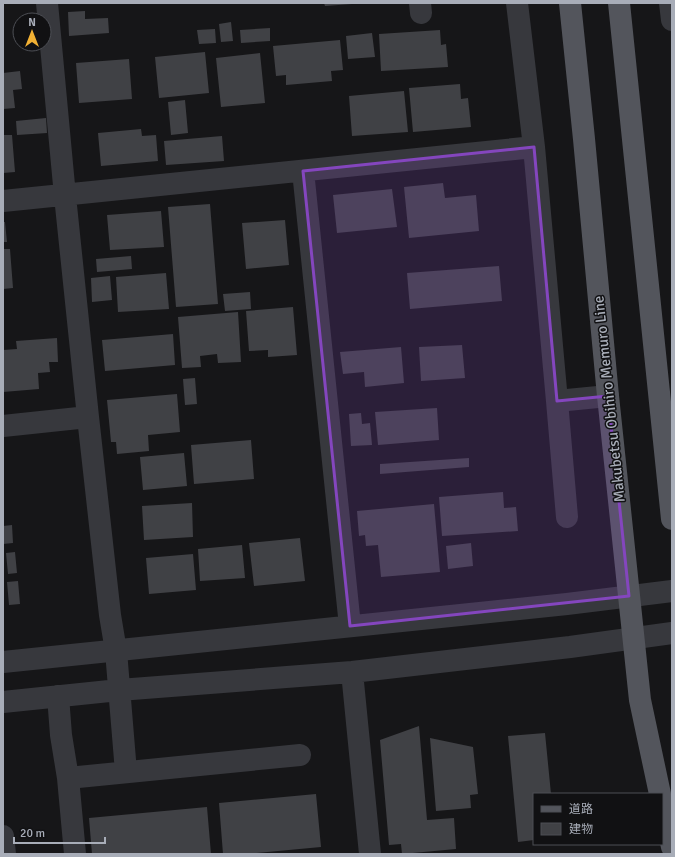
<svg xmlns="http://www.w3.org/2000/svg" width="675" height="857" viewBox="0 0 675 857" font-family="Signika,'Noto Sans JP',sans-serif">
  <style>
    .building { fill: #404145 }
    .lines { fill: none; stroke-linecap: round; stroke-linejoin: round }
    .minor { stroke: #37383d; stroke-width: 22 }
    .major { stroke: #53555c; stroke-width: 22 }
    .marked { fill: #8446be; fill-opacity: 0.2; stroke: #8446be; stroke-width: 3; stroke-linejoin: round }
    .labels { text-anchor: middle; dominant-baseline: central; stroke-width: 3; stroke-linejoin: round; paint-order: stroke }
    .street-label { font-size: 15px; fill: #a8adb8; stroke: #111113 }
  </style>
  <rect width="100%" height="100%" fill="#161618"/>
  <path class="building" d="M324 3H352V4L325 6Z
    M85 11V19L108 18 109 33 69 36 68 12Z
    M231 22 233 41 221 42 219 24Z
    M270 28V41L241 43 240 30Z
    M215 29 216 43 199 44 197 30Z
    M440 30 441 45 446 44 448 67 381 71 379 34Z
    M372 33 375 57 348 59 346 36Z
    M340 40 343 70 331 71 332 81 286 85V75L276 76 273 46Z
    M205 52 209 93 159 98 155 57Z
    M260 53 265 103 221 107 216 58Z
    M129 59 132 99 79 103 76 63Z
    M20 71 22 89 13 90 15 108 3 109V73Z
    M460 84 461 99 468 98 471 127 413 132 409 88Z
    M404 91 408 132 352 136 349 96Z
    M185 100 188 133 171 135 168 102Z
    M46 118 47 133 17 135 16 121Z
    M141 129 142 136 156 135 158 161 101 166 98 133Z
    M3 135H12L15 172 3 173Z
    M222 136 224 161 166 165 164 141Z
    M443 183 445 198 476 195 479 231 409 238 404 187Z
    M392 189 397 227 337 233 333 195Z
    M210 204 218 304 176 307 168 207Z
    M161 211 164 247 110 250 107 215Z
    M285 220 289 265 246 269 242 223Z
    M3 222H5L7 242H3Z
    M3 249H10L13 288 3 289Z
    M131 256 132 269 97 272 96 259Z
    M499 266 502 301 410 309 407 273Z
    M166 273 169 309 118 312 116 277Z
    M110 276 112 300 92 302 91 278Z
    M250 292 251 309 225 311 223 294Z
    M293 307 297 355 268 357V350L249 351 246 311Z
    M238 312 241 362 218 363 217 354 200 356 201 367 182 368 178 317Z
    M173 334 175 365 105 371 102 340Z
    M57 338 58 362H49L50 372 38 373 39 389 3 392V350L17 349 16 341Z
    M462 345 465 378 421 381 419 347Z
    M401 347 404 383 365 387 364 372 343 374 340 352Z
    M195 378 197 404 185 405 183 379Z
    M177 394 180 432 148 435 149 451 117 454 116 442H111L107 400Z
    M437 408 439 440 378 445 375 412Z
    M361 413 362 424 370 423 372 445 351 446 349 414Z
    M251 440 254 479 194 484 191 445Z
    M184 453 187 486 143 490 140 457Z
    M469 458V467L380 474V464Z
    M503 492 504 508 516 507 518 531 442 536 439 497Z
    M192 503 193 537 144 540 142 506Z
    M434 504 440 572 381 577 378 545 366 546 365 535 359 536 357 511Z
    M12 525 13 543 3 544V526Z
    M300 538 305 581 254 586 249 543Z
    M471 543 473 566 448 569 446 546Z
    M242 545 245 578 200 581 198 549Z
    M15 552 17 573 8 574 6 553Z
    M193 554 196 590 149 594 146 558Z
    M18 581 20 604 9 605 7 582Z
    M419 726 427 820 454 818 456 849 402 854 401 844 389 845 380 740Z
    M545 733 551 794H534V840L518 842 508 736Z
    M430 738 473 747 478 794 470 795 471 808 436 811Z
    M316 794 321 847 245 854H223L219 803Z
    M207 807 211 854H92L89 818Z"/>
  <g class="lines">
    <path class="minor" d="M47 3 65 196 88 417 110 615 116 651 126 772
      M420 3 421 13
      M517 3 534 147 557 401 608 396
      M670 3 672 20
      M303 171 350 626
      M3 201 534 147
      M557 401 567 517
      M3 426 88 417
      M3 662 567 604 672 591
      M352 672 370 854
      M58 696 61 735 68 778
      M3 702 119 690 352 672 570 647 672 633
      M3 836 5 854
      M75 854 68 778 300 755"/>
    <path class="major" d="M570 3 584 139 608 396 640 700 660 794
      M619 3 672 519
      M662 801 672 847"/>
  </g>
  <path class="marked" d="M534 147 557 401 608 396 629 596 350 626 303 171Z"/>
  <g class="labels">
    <g class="street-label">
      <text transform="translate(609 399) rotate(-96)">Makubetsu Obihiro Memuro Line</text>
    </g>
  </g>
  <rect width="675" height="857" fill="none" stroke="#a8adb8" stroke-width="8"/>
  <rect x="533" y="793" width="130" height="52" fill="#111113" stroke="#4d4f55"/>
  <rect x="541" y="806" width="20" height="6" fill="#53555c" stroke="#4d4f55"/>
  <text x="569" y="813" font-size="12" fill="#a8adb8">道路</text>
  <rect x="541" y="823" width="20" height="12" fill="#404145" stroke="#4d4f55"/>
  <text x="569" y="833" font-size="12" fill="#a8adb8">建物</text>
  <g transform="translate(32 32)"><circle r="19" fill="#111113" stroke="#4d4f55"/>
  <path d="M0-3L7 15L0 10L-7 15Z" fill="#f2b134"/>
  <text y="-6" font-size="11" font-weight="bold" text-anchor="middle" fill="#a8adb8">N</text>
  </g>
  <path d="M14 837v6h91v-6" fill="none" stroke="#a8adb8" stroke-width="2"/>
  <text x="20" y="837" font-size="12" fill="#a8adb8" stroke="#111113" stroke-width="3" paint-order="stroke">20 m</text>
</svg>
